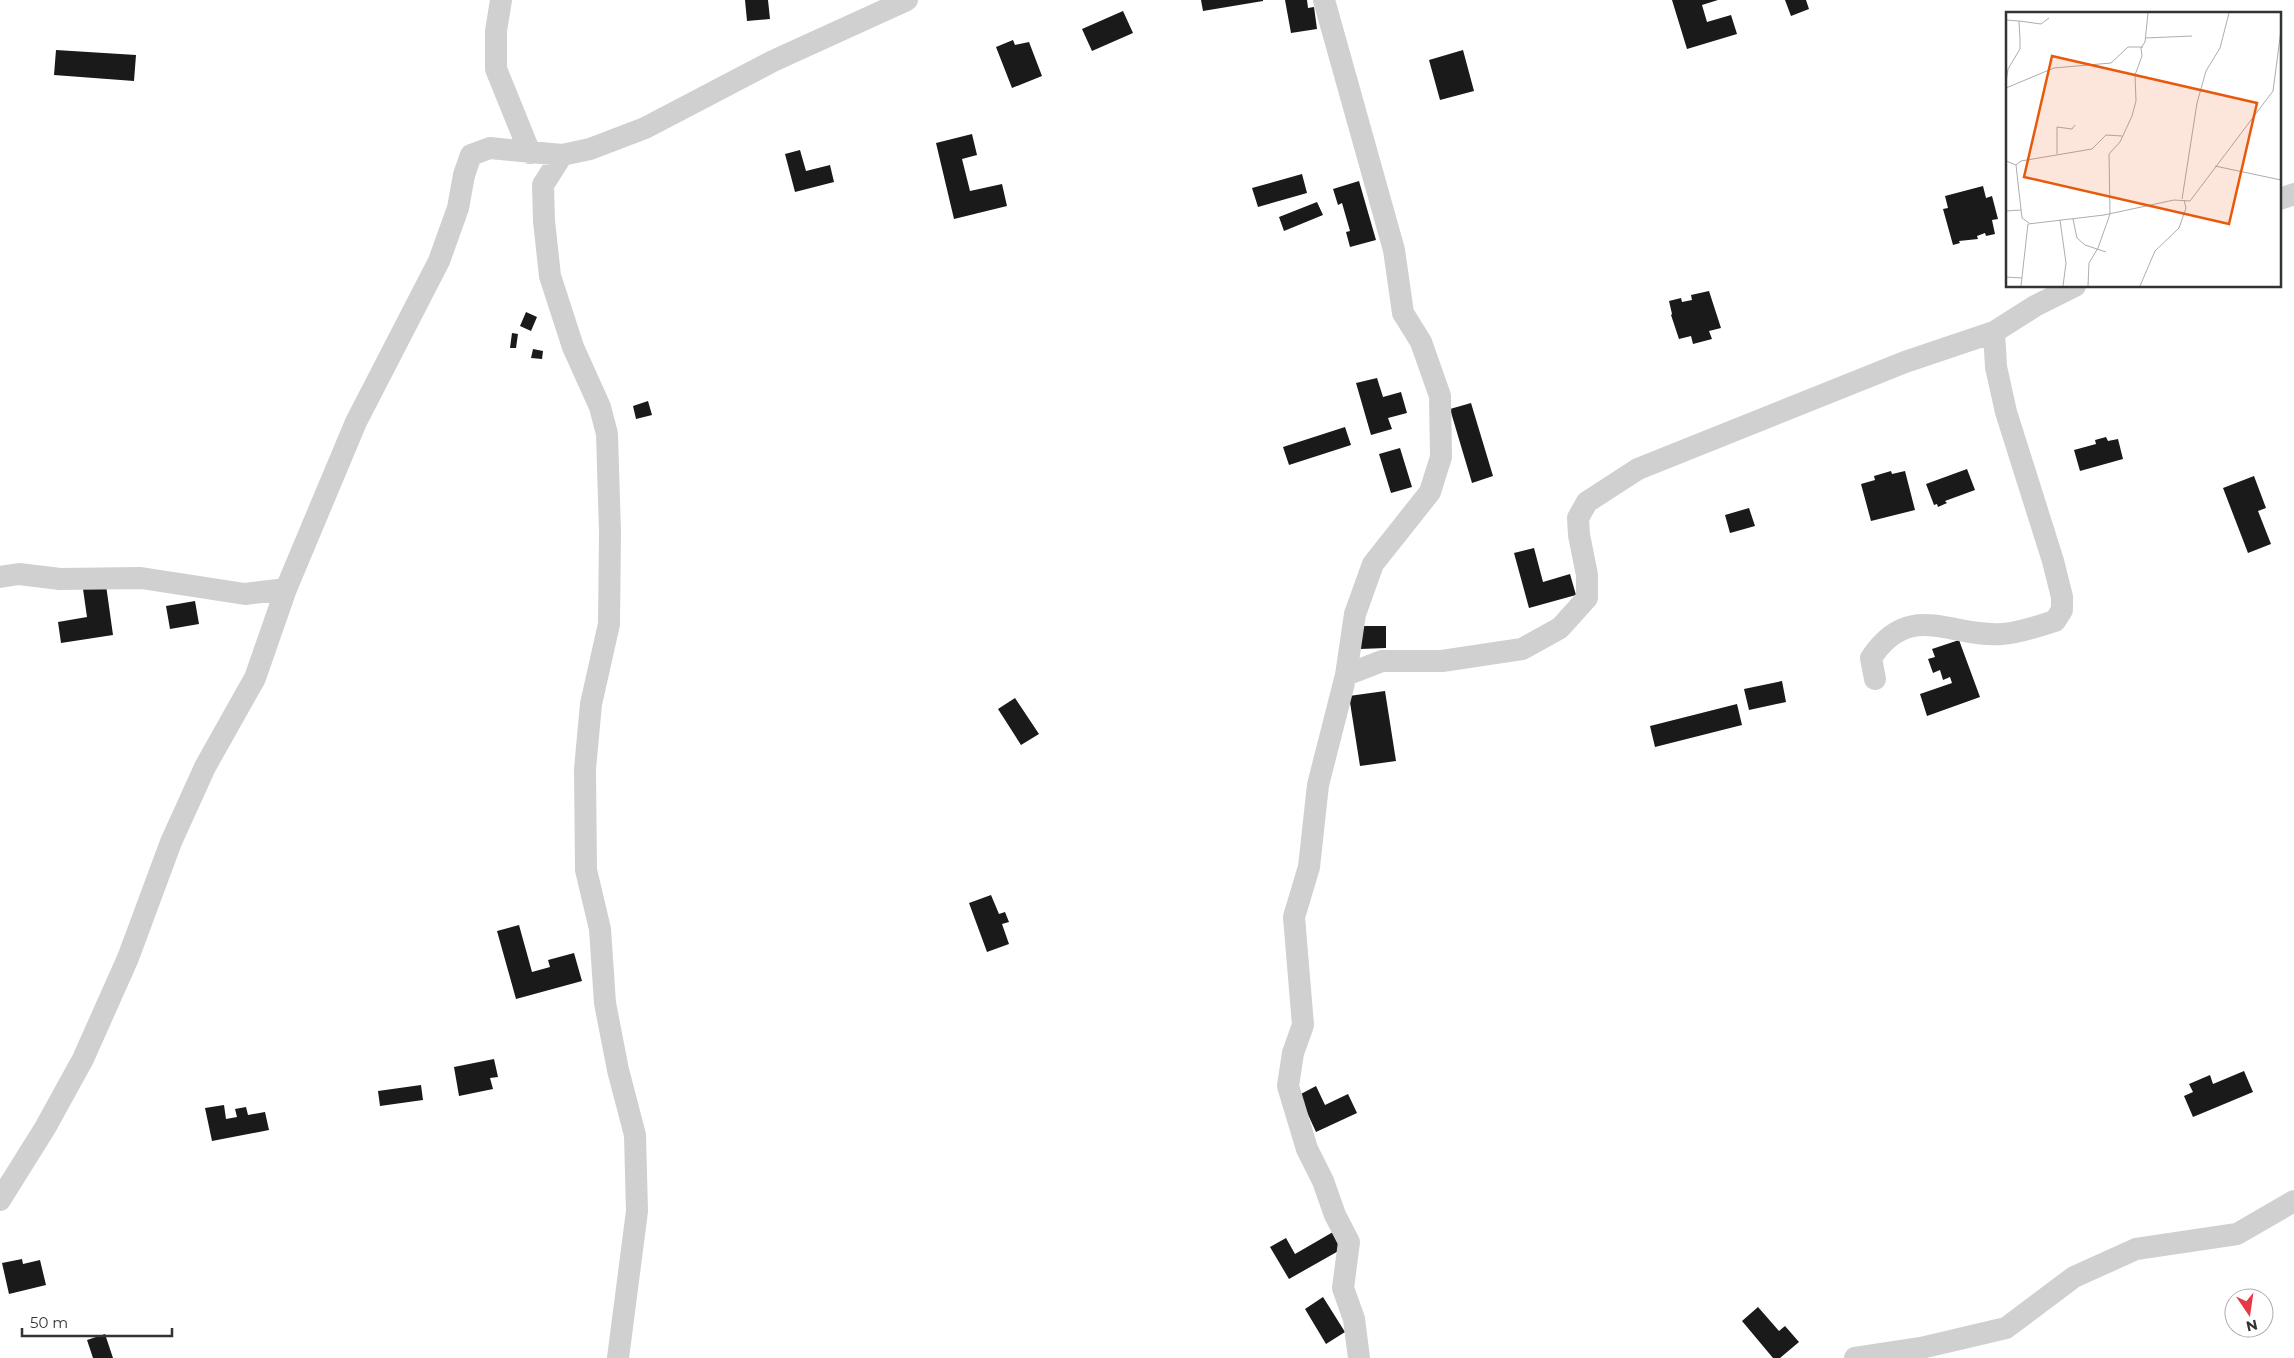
<svg xmlns="http://www.w3.org/2000/svg" width="2294" height="1358" viewBox="0 0 2294 1358" font-family="Montserrat,sans-serif">
  <style>
    .building { fill: #1a1a1a }
    .lines { fill: none; stroke-linecap: round; stroke-linejoin: round }
    .minor { stroke: #d0d0d0; stroke-width: 22 }
    .inset-road { fill: none; stroke: #adadad; stroke-width: 1 }
    .view { fill: #e8590c; fill-opacity: 0.15; stroke: #e8590c; stroke-width: 2.5 }
    .inset-edge { fill: none; stroke: #333; stroke-width: 2.5 }
  </style>
  <rect width="100%" height="100%" fill="#fff"/>
  <path class="building" d="M745 0H768L770 19 747 21Z
    M1201 0H1263V1L1203 11Z
    M1285 0H1307L1308 8 1314 7 1317 29 1291 33Z
    M1672 0H1718L1702 5 1707 22 1731 15 1737 34 1687 49Z
    M1785 0H1806L1809 9 1791 16Z
    M1123 11 1133 33 1092 51 1082 29Z
    M1013 40 1015 45 1029 42 1042 76 1012 88 996 47Z
    M56 50 136 55 134 81 54 75Z
    M1463 50 1474 91 1440 100 1429 60Z
    M972 134 977 155 962 159 970 191 1002 184 1007 206 954 219 936 143Z
    M800 150 806 171 830 165 834 182 795 192 785 154Z
    M1302 174 1307 193 1258 207 1252 188Z
    M1359 181 1376 240 1350 247 1346 232 1350 231 1342 203 1338 205 1333 189Z
    M1983 186 1986 198 1992 196 1998 219 1992 220 1995 234 1986 236 1985 233 1977 236 1978 239 1959 241 1960 243 1953 245 1943 209 1948 208 1945 196Z
    M1317 202 1323 215 1284 231 1279 217Z
    M1709 291 1721 328 1709 331 1712 339 1693 344 1691 336 1679 339 1671 315 1672 314 1669 301 1681 298 1682 302 1692 300 1691 295Z
    M526 312 537 317 531 331 520 326Z
    M512 333 518 334 516 348H510Z
    M533 349 543 351 542 359 531 358Z
    M1377 378 1383 397 1401 392 1407 413 1388 418 1392 429 1371 435 1356 383Z
    M648 401 652 415 636 419 633 406Z
    M1471 403 1493 476 1472 483 1450 409Z
    M1345 427 1351 445 1289 465 1283 447Z
    M2106 437 2108 441 2118 439 2123 459 2080 471 2074 450 2096 444 2095 440Z
    M1400 448 1412 487 1391 493 1379 454Z
    M1967 469 1975 490 1945 501 1947 503 1938 507 1937 504 1934 505 1926 484Z
    M1891 471 1892 474 1905 471 1915 510 1871 521 1861 484 1875 480 1874 476Z
    M2254 476 2266 508 2258 511 2271 544 2248 553 2223 488Z
    M1749 508 1755 526 1730 533 1725 515Z
    M1534 548 1543 582 1570 574 1576 595 1529 608 1514 553Z
    M106 585 113 635 61 643 58 622 87 617 83 589Z
    M195 601 199 624 170 629 166 606Z
    M1360 626H1386V648L1360 649Z
    M1959 640 1980 697 1927 716 1920 694 1952 683 1950 677 1943 680 1940 670 1933 673 1928 659 1935 657 1932 649Z
    M1782 681 1786 702 1749 710 1744 689Z
    M1385 691 1396 761 1360 766 1349 696Z
    M1015 698 1039 734 1021 745 998 709Z
    M1737 704 1742 725 1655 747 1650 726Z
    M991 895 999 914 1005 912 1009 922 1002 924 1009 944 987 952 969 903Z
    M519 925 532 972 550 967 548 960 574 953 582 981 516 999 497 931Z
    M494 1059 498 1077 490 1078 493 1089 459 1096 454 1067Z
    M2244 1071 2253 1092 2193 1117 2184 1096 2193 1092 2189 1084 2210 1075 2213 1084Z
    M421 1085 423 1100 380 1106 378 1091Z
    M1316 1086 1325 1105 1348 1094 1357 1113 1316 1132 1299 1095Z
    M224 1105 226 1119 237 1117 235 1109 246 1107 248 1115 265 1112 269 1130 212 1141 205 1108Z
    M1333 1232 1342 1249 1289 1279 1270 1247 1286 1238 1295 1254Z
    M22 1259 23 1264 40 1260 46 1285 9 1294 2 1263Z
    M1323 1297 1345 1332 1326 1344 1305 1309Z
    M1758 1307 1779 1331 1785 1326 1799 1342 1780 1358H1773L1742 1321Z
    M105 1334 113 1358H93L87 1340Z"/>
  <g class="lines">
    <path class="minor" d="M501 0 496 31V69L530 153
      M1324 0 1394 250 1403 313 1421 342 1440 396 1441 457 1430 492 1373 564 1355 614 1346 675 1318 785 1309 867 1294 917 1303 1025 1293 1053 1288 1086 1307 1149 1323 1181 1335 1215 1349 1242 1343 1288 1354 1319 1359 1358
      M562 155 543 185 544 221 550 276 573 347 600 407 607 434 610 532 609 624 591 704 585 769 586 870 600 929 605 1003 618 1070 635 1135 637 1211 618 1358
      M2280 199 2294 194
      M0 577 19 574 60 579 141 578 245 594 286 589
      M1346 675 1382 661H1442L1522 649 1560 628 1587 598V575L1579 535 1578 518 1587 502 1638 469 1905 362 1994 332 2035 306 2075 286
      M1875 679 1871 658C1910 599 1951 638 2002 634 2019 633 2038 626 2055 621L2062 610V597L2053 561 2006 412 1996 367 1994 332
      M0 1200 45 1128 83 1059 128 958 171 842 205 767 255 678 286 589 356 422 439 261 458 208 464 175 471 155 490 148 562 155 590 149 645 128 773 61 907 0
      M1855 1358 1921 1348 2006 1328 2074 1277 2136 1249 2237 1234 2294 1201"/>
  </g>
  <g transform="translate(2006 12)">
    <rect width="275" height="275" fill="#fff"/>
    <path class="inset-road" d="M0 8 13 9 14 27V37L2 57 0 70M13 9 35 12 43 6M139 26 186 24M0 76 48 56 105 51 122 35H137M51 142V115L66 117 69 113M0 149 10 153 16 206 23 211M10 153 15 149 86 137 100 123 116 124M209 154 275 168M176 187 191 91 200 59 214 36 223 1M0 199 15 198M67 207 71 226 79 233 100 240M54 208 60 251 57 274M0 265 16 266M15 274 22 212 98 203 168 188 184 189 267 79 275 18M82 274 83 251 92 236 104 202 103 142 114 130 126 104 130 89 129 63 136 44 135 36 139 30 142 1M134 274 149 239 173 216 180 196 178 188"/>
    <path class="view" d="M46 44 251 91 223 212 18 165Z"/>
    <rect width="275" height="275" class="inset-edge"/>
  </g>
  <g transform="translate(2249 1313) rotate(167)"><circle r="24" fill="#ffffff" stroke="#adadad"/>
  <path d="M0-4L9 19L0 12L-9 19Z" fill="#e63946"/>
  <text y="-8" font-size="14" font-weight="bold" text-anchor="middle" fill="#333333">N</text>
  </g>
  <path d="M22 1328v8h150v-8" fill="none" stroke="#333333" stroke-width="2.5"/>
  <text x="30" y="1328" font-size="15" fill="#333333" stroke="#ffffff" stroke-width="4" paint-order="stroke">50 m</text>
</svg>
